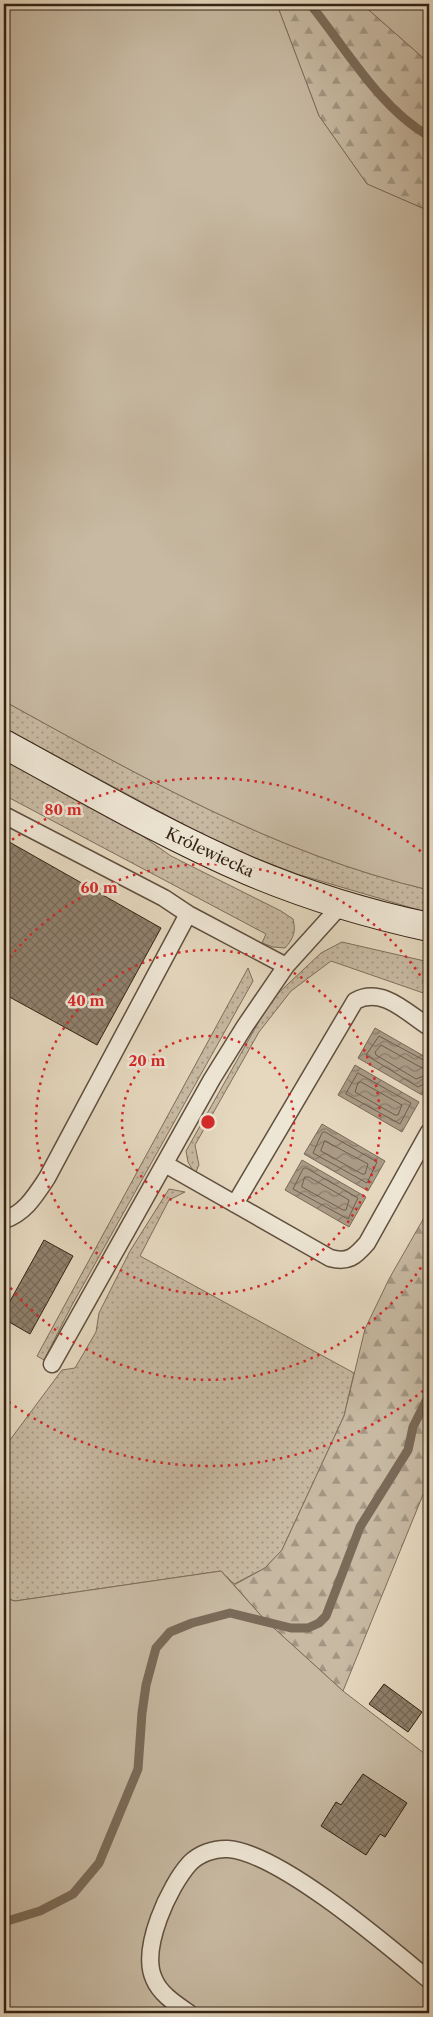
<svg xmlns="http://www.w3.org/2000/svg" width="433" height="2017" viewBox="0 0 433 2017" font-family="'Libre Caslon Text',serif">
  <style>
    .grass { fill: url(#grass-dots); stroke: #7e6e5b }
    .forest { fill: url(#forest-firs); stroke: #7e6e5b }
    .garden { fill: #c7b9a2; stroke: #7e6e5b }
    .water { fill: url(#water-waves); stroke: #7a6a58 }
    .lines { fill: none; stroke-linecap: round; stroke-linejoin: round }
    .shore { stroke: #6e5e4c; stroke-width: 1 }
    .stream { stroke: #7a6a58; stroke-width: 9 }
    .building { fill: url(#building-cross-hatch); stroke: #342314 }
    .lane-casing { stroke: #60503f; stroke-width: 19 }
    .secondary-casing { stroke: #342314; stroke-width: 30 }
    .lane { stroke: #eee6d5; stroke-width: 16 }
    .secondary { stroke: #eee6d5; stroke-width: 28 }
    .ring { fill: none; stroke: #d62828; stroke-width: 2.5; stroke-dasharray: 2.5 5 }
    .labels { text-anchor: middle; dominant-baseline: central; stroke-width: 5; stroke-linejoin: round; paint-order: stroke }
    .street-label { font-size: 16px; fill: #342314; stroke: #eee6d5 }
    .centre { fill: #d62828; stroke: #eee6d5; stroke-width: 2.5 }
    .ring-label { font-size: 15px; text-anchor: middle; font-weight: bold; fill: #d62828; stroke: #eee6d5; stroke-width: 5; stroke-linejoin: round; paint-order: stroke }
  </style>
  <defs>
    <pattern id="grass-dots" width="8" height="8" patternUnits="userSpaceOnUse" patternTransform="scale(1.25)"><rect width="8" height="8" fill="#c7b9a2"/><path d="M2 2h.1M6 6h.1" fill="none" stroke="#a29683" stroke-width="1.8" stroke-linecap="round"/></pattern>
    <pattern id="forest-firs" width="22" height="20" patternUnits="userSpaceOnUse" patternTransform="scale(1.25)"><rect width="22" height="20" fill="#c7b9a2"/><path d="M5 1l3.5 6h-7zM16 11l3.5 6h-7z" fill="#a29683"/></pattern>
    <pattern id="water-waves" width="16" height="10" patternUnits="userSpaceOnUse" patternTransform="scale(1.25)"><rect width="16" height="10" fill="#a99a85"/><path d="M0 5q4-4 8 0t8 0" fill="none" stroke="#8a7d6c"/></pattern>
    <pattern id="building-cross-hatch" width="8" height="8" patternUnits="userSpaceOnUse" patternTransform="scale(1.25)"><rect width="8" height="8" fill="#90816d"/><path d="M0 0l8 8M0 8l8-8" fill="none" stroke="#766958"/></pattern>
  </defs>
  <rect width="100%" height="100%" fill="#e5d8bf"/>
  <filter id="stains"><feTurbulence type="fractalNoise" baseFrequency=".004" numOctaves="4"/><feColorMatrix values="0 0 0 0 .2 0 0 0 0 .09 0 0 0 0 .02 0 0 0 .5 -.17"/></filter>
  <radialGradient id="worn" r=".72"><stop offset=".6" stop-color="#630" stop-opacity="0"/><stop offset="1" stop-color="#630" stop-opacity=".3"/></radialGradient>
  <path class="grass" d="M4 701C140 776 276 854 429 890V913L297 874 222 845 4 728Z
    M4 760 134 830 171 856 281 911 293 919C296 931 294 938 285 948L273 947 262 943 266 934 4 795Z
    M342 942 429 962V995L331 961 291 991 259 1032 195 1145 199 1165 195 1174 188 1162 186 1151 271 1000 321 953Z
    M248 968 253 981 72 1305 44 1360 37 1356Z
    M169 1189 185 1192 169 1200 140 1256 354 1373 344 1416 282 1550 265 1568 234 1584 221 1571 15 1601 4 1598V1448L62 1370 75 1368 96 1332 99 1313 130 1251Z"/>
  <path class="forest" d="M274 4H362L429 63V211L367 184 319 116 279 10Z
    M429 1209V1480L343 1691 265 1620 234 1585 265 1568 282 1550 344 1416 365 1329 389 1279Z"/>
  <path class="garden" d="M4 4H274L279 10 319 116 367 184 429 211V890C276 854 140 776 4 701Z
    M362 4H429V63Z
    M221 1571 265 1620 343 1691 429 1757V2013H4V1598L15 1601Z"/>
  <path class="water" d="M375 1028 429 1059V1082L422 1095 358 1058Z
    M355 1065 419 1102 402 1132 338 1095Z
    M322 1124 385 1161 368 1191 304 1154Z
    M302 1160 366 1197 349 1227 285 1190Z"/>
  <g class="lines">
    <path class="shore" d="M429 1063 379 1036 366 1055 418 1087 429 1081
      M429 1069 422 1068 381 1045 375 1052 376 1055 416 1079 429 1074
      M358 1073 411 1103 400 1124 346 1094Z
      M361 1082 402 1105 398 1115H395L355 1092 358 1083Z
      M325 1132 377 1162 367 1183 313 1153 322 1133Z
      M325 1141 368 1164 365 1174H362L321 1151Z
      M306 1168 358 1198 348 1219 293 1189 303 1169Z
      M305 1177H309L349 1200 346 1210H343L302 1187Z"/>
    <path class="stream" d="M310 4C345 47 380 109 429 136
      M4 1922 40 1911 73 1894 99 1863 138 1769 142 1713 146 1685 156 1648 170 1632 192 1623 230 1613 291 1628H308L319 1623 326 1616 360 1527 408 1450 413 1427 429 1395"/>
  </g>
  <path class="building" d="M4 839 161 928 97 1045 4 994Z
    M44 1240 73 1256 30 1334 4 1319V1312Z
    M384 1684 422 1712 408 1732 369 1704Z
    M363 1774 407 1803 385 1837 380 1834 366 1855 321 1826 336 1802 341 1805Z"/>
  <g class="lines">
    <defs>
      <path id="lane" d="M4 815 164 898 188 914 286 966
        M165 1164 330 1258C348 1263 355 1257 367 1243L429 1132
        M235 1204 355 1001C382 986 407 1013 429 1027
        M4 1220C25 1213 35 1196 47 1178L188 914
        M52 1364 212 1079 245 1026 286 966 342 904
        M189 2013C176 2004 160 1994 154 1979 140 1949 169 1886 190 1863 199 1854 214 1848 228 1849 280 1853 387 1945 429 1980"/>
      <path id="secondary" d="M4 744C85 788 165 835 249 871 306 895 368 914 429 927"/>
    </defs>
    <use href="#lane" class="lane-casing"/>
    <use href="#secondary" class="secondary-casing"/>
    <use href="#lane" class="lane"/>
    <use href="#secondary" class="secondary"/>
  </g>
  <g class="ring">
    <circle cx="208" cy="1122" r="86"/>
    <circle cx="208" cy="1122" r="172"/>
    <path d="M429 1255A258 258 0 0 1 5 1281M5 963A258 258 0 0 1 429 989"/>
    <path d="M429 1386A344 344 0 0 1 6 1400M6 844A344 344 0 0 1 429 858"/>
  </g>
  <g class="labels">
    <g class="street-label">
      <text transform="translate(210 852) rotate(25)">Królewiecka</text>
    </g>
  </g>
  <circle cx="208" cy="1122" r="8" class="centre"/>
  <g class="ring-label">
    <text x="63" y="815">80 m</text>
    <text x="99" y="893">60 m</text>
    <text x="86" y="1006">40 m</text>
    <text x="147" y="1066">20 m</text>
  </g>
  <rect width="433" height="2017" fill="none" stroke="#e5d8bf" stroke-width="20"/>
  <rect x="5" y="5" width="423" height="2007" fill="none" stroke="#342314" stroke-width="2.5"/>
  <rect x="10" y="10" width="413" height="1997" fill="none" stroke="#342314"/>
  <rect width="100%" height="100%" filter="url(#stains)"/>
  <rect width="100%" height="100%" fill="url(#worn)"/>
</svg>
